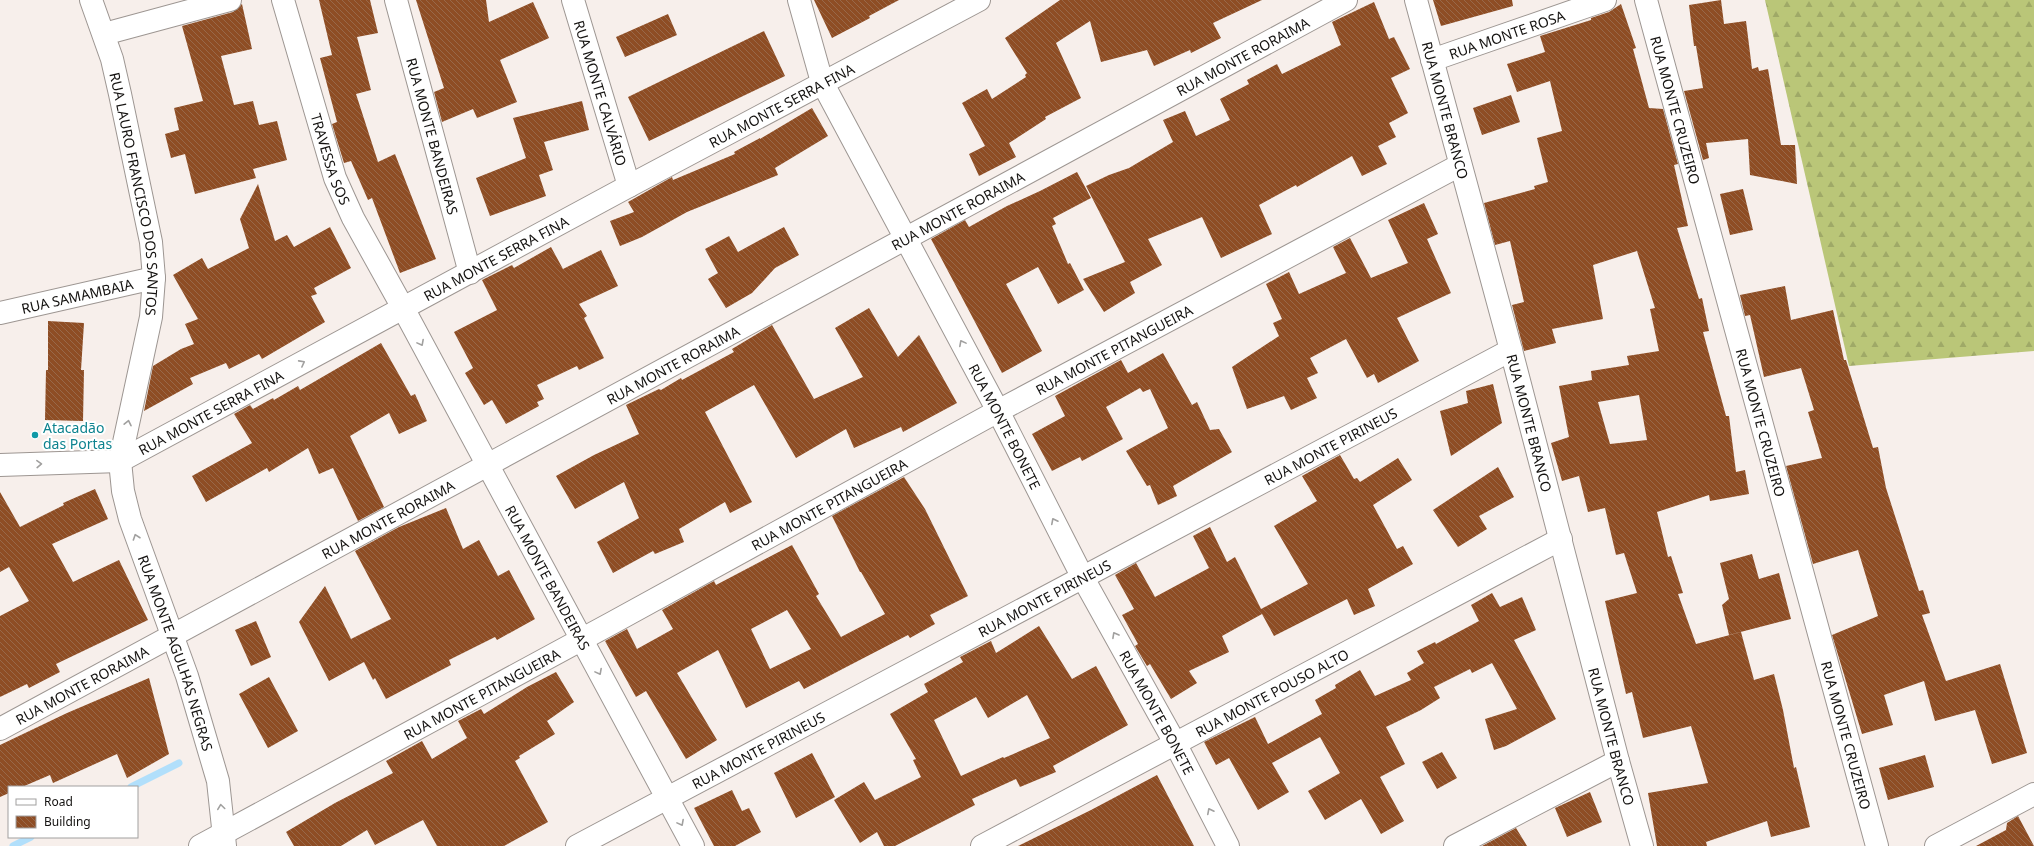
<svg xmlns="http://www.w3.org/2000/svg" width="2034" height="846" viewBox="0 0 2034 846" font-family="'Noto Sans',sans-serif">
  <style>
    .forest { fill: url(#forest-firs) }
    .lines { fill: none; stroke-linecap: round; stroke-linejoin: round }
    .stream { stroke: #b1dffb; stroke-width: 7 }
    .building { fill: url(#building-back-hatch); fill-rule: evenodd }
    .street-casing { stroke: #9d9692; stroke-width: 24 }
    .secondary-casing { stroke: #9d9692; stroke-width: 24 }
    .street { stroke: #fff; stroke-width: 22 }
    .secondary { stroke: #fff; stroke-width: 22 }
    .oneway { stroke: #a1a09f }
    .culture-dot { fill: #0f9aa8; stroke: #fff; stroke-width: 1.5 }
    .labels { text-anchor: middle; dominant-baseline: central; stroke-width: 4; stroke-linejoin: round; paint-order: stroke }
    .street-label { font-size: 14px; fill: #141210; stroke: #fff }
    .culture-label { font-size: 14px; fill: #0d838f; stroke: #fff; text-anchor: start }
  </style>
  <defs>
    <pattern id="forest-firs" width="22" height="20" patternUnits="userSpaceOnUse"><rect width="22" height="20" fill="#bac678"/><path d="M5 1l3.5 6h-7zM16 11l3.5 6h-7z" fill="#9fa967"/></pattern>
    <pattern id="building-back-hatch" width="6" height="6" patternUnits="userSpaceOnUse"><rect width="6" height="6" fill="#8e4d24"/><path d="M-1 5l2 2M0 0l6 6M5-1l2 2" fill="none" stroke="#986849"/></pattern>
  </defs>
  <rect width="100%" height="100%" fill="#f7efeb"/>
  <path class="forest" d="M1765 0H2034V351L1849 366Z"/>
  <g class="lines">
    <path class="stream" d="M131 787 179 763
      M13 846 31 837"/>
  </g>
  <path class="building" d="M319 0H370L378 33 357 37 371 90 356 94 378 162 395 154 436 259 400 273 372 198 368 200 351 161 344 163 332 124 337 122 320 58 332 55Z
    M416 0H486L489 22 533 2 549 38 500 60 517 102 477 118 473 109 442 122 434 92 444 88Z
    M814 0H899L869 16 870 18 832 38Z
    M1060 0H1262L1213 23 1221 38 1191 53 1190 50 1154 66 1147 50 1101 62 1090 21 1056 43 1081 98 1045 117 1046 119 1009 143 1016 157 979 176 969 154 985 146 962 103 987 89 992 99 1026 77 1025 75 1027 73 1005 38Z
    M1433 0H1512L1513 6 1441 26Z
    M1721 0 1724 24 1746 21 1752 69 1758 67 1759 71 1768 69 1781 145H1795L1797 184 1750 175 1748 139 1706 143 1709 158 1703 160 1684 91 1703 88 1696 46H1694L1689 5Z
    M1374 2 1389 39 1394 37 1410 69 1391 78 1408 113 1389 123 1396 137 1378 146 1387 164 1362 176 1352 156 1297 187 1296 185 1259 205 1272 234 1221 258 1202 217 1148 239 1162 265 1130 282 1135 293 1104 312 1083 279 1125 262 1086 186 1109 175 1129 168 1173 142 1163 120 1185 111 1196 136 1230 120 1220 99 1249 84 1247 80 1277 64 1282 74 1341 45 1332 22Z
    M242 4 252 49 221 56 234 105 253 101 259 125 277 121 287 160 253 169 256 178 195 194 185 154 171 158 165 134 179 130 174 108 203 101 182 26 233 12Z
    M1621 4 1636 48 1633 49 1649 108 1663 109 1678 164 1674 165 1688 226 1677 228 1699 299 1702 298 1709 331 1703 332 1726 416H1729L1736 472 1745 470 1749 494 1710 501 1709 495 1657 512 1668 557 1671 556 1683 593 1678 594 1696 644 1741 632 1754 680 1774 674 1783 710 1794 768 1796 767 1810 827 1771 837 1767 821 1706 842 1707 846H1657L1648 793 1708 783 1691 726 1643 738 1632 692 1626 694 1605 601 1637 593 1624 553 1616 555 1605 508 1588 512 1579 476 1562 481 1551 443 1569 437 1559 386 1592 380 1591 371 1629 365 1627 356 1659 351 1650 309 1655 308 1637 251 1593 265 1603 319 1552 329 1556 343 1524 351 1512 305 1524 302 1510 241 1495 245 1484 203 1535 189 1534 186 1548 182 1537 138 1562 131 1550 81 1517 92 1507 64 1545 52 1540 36 1591 20V18L1609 12ZM1639 395 1647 440 1610 444 1598 402Z
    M668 14 677 35 625 57 616 37Z
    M764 31 785 76 649 141 628 97Z
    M1511 95 1520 122 1482 135 1473 108Z
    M582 101 589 130 544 142 553 170 539 175 546 196 490 216 476 178 526 158 513 118Z
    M812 108 828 136 775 168 778 175 687 212 642 237 620 246 610 221 634 212 628 202 672 177 673 180 735 154 734 152 760 138V139Z
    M1077 172 1091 198 1053 218 1056 224 1052 226 1068 264 1070 263 1084 290 1058 304 1038 267 1006 284 1042 351 1002 373 931 239 965 220 969 227 1007 206 1040 191Z
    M258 184 275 241 287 235 294 247 330 227 351 268 314 288 317 294 311 296 325 322 262 359 259 354 229 369 226 363 190 378 193 384 144 411 153 366 181 349 194 344 185 324 198 319 173 275 202 258 208 269 249 248 240 219Z
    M1743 189 1753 230 1730 235 1720 194Z
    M1424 203 1438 234 1427 239 1451 293 1397 318 1419 361 1378 383 1374 374 1367 378 1346 339 1310 358 1318 373 1307 378 1317 398 1291 410 1284 396 1247 409 1232 367 1279 336 1273 323 1282 319 1266 284 1289 272 1299 294 1346 273 1333 247 1350 238 1371 278 1408 263 1388 220Z
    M784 227 799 255 775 268 752 293 726 308 708 279 718 273 705 249 729 236 738 252Z
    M551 247 563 269 601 250 618 286 579 304 587 316 584 318 604 358 579 370 577 366 537 385 544 399 537 402 539 406 506 424 492 400 484 405 465 373 473 368 454 332 497 310 482 280 512 265 514 268Z
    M1785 286 1791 320 1833 310 1844 360H1846L1873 448 1878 447 1886 488 1919 591 1923 590 1930 613 1922 615 1946 681 2000 664 2027 753 1992 764 1975 710 1935 721 1924 681 1884 695 1893 725 1862 734 1832 635 1878 616 1858 550 1813 564 1786 466 1822 458 1808 412 1814 410 1801 368 1764 377 1750 315 1745 316 1740 295Z
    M869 308 898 357 919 335 957 403 903 432 901 427 854 448 846 429 796 458 754 385 705 412 752 502 730 513 725 502 679 529 684 542 655 554 653 551 613 573 597 542 639 518 624 482 575 509 556 476 594 455 639 434 626 405 659 389 661 390 681 378 682 380 734 352 732 349 772 325 814 399 863 377 835 328Z
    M48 321 84 323 81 370H84L83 421 45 420 46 370H48Z
    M381 343 411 396 415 394 427 421 399 434 389 413 350 436 384 507 358 521 333 468 319 474 308 448 269 472 267 468 206 502 192 476 252 443 234 414 250 405 253 409 273 398 274 400 298 386 300 390Z
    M1163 353 1192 405 1197 402 1210 430 1219 429 1232 452 1173 486 1177 496 1158 505 1150 485 1147 486 1126 451 1168 428 1150 389 1143 392 1140 388 1106 407 1123 439 1082 461 1080 457 1052 471 1032 434 1065 416 1055 396 1121 360 1128 373Z
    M1493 384 1502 423 1451 456 1440 411 1468 403 1466 391Z
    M1340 455 1354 479 1357 478 1360 482 1398 458 1412 480 1373 505 1397 549 1403 546 1413 564 1368 589 1375 606 1354 615 1347 599 1274 636 1262 614 1222 636 1229 652 1189 671 1197 683 1171 699 1150 664 1147 666 1135 646 1138 644 1122 615 1134 609 1115 575 1136 563 1155 597 1209 568 1193 536 1210 527 1227 562 1235 557 1261 609 1308 584 1274 526 1317 501 1302 476Z
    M1498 467 1514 497 1479 516 1487 529 1458 547 1433 510Z
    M904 477 925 509 968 596 930 615 935 624 910 638 908 635 804 689 799 681 746 708 718 650 677 673 717 740 686 759 646 691 636 697 605 641 627 629 637 649 673 629 662 610 714 581 716 585 792 545 819 594 816 596 841 637 885 614 861 572H860L832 516ZM787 610 811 649 770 669 751 629Z
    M95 489 108 519 52 544 73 582 119 560 148 620 56 664 60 672 29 688 27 684 0 697V616L29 601 9 567 0 572V492L20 527 64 505 63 503Z
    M446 508 463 549 479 540 498 576 509 570 535 619 497 640 495 637 449 660 451 665 386 699 375 678 373 680 364 662 329 681 299 622 325 586 351 639 391 619 355 551 399 527Z
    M1752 554 1759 579 1779 573 1791 619 1729 635 1722 605 1729 599 1720 563Z
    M1492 593 1500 607 1522 597 1536 630 1514 640 1556 719 1506 746 1494 750 1485 719 1517 709 1492 663 1472 673 1470 669 1434 687 1440 698 1421 710 1386 727 1405 764 1380 777 1404 821 1381 834 1361 799 1325 820 1308 791 1340 773 1320 737 1272 763 1289 792 1258 810 1229 758 1216 765 1204 742 1255 717 1268 744 1322 714 1315 700 1336 688 1335 685 1360 670 1375 696 1411 680 1407 673 1424 663 1417 651 1435 642 1436 644 1479 621 1471 605Z
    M256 621 271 657 251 666 235 630Z
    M1039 626 1072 679 1096 666 1128 725 1053 766 1056 772 1020 787 1016 779 972 799 975 805 895 846H884L877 832 860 843 834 800 864 782 875 800 921 777 913 760 916 759 890 714 928 692 924 684 963 662 960 657 991 641 996 653ZM1027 695 1050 738 1004 758 1003 757 961 776 934 720 976 697 988 718Z
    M556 672 574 702 547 721 555 734 519 756 520 758 515 761 548 822 504 846H437L423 820 375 845 367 830 341 846H294L286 832 335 803 393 773 386 761 422 741 432 759 467 738 458 721 481 709 484 714 527 687Z
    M269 677 298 731 268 748 239 694Z
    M149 678 169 754 127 778 117 754 53 783 50 775 22 787H9V793L0 797V745L67 713Z
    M1442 752 1457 778 1437 789 1422 762Z
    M812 753 835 797 796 818 774 773Z
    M1925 755 1934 787 1888 800 1879 768Z
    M1157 775 1194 846H1018L1091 810Z
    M732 790 742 811 749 808 761 832 735 846H714L694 808Z
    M1590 792 1602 822 1567 837 1555 808Z
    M2018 816 2034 846H1976L2006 830 2007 823Z
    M1516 828 1527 846H1482Z"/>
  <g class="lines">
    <defs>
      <g id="street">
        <path id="s1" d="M283 0 335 178 353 218 403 308"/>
        <path id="s2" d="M396 0 470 273"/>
        <path id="s3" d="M573 0 629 186"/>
        <path d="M799 0 822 82"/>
        <path id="s4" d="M1646 0 1877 846"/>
        <path d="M104 34 230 0"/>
        <path id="s5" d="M1432 60 1605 0"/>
        <path id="s6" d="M0 729 1346 0"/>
        <path id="s7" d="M200 846 612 623 998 411 1460 165"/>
        <path id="s8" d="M577 846 1511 350"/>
        <path id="s9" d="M982 846 1561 539"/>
        <path d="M1455 846 1618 761"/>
        <path d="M1936 846 2034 794"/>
      </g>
      <g id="secondary">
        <path id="s10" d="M91 0 112 59 120 94 151 242 154 278 151 317 120 461 123 491 130 519 187 676 218 781 225 846"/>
        <path id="s11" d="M1416 0 1511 350 1618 761 1642 846"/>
        <path id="s12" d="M822 82 998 411 1083 578 1175 743 1228 846"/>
        <path id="s13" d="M403 308 693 846"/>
        <path id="s14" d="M0 313 154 278"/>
        <path id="s15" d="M0 465 120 461 629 186 979 0"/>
      </g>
    </defs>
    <use href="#street" class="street-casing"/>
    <use href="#secondary" class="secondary-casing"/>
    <use href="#street" class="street"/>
    <use href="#secondary" class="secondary"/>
  </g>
  <defs><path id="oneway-chevron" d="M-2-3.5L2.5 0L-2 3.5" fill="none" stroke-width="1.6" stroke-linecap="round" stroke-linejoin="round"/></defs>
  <g class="oneway">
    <use href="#oneway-chevron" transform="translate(421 343) rotate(62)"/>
    <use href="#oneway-chevron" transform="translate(962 343) rotate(-118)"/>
    <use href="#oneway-chevron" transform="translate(302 363) rotate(-28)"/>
    <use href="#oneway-chevron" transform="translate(128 423) rotate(-78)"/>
    <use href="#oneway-chevron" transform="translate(39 464) rotate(-2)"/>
    <use href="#oneway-chevron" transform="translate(1054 521) rotate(-117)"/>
    <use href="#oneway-chevron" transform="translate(136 537) rotate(-109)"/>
    <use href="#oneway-chevron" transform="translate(1115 635) rotate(-119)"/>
    <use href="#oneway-chevron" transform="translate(599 672) rotate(62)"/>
    <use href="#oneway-chevron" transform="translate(221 807) rotate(-98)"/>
    <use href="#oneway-chevron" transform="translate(1210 811) rotate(-117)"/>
    <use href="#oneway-chevron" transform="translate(681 823) rotate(62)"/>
  </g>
  <circle class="culture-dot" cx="35" cy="435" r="4"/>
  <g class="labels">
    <g class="street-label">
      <text stroke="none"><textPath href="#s5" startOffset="79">RUA MONTE ROSA</textPath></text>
      <text stroke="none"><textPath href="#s6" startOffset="1413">RUA MONTE RORAIMA</textPath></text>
      <text stroke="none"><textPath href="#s3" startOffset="97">RUA MONTE CALVÁRIO</textPath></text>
      <text stroke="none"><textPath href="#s15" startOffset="871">RUA MONTE SERRA FINA</textPath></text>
      <text stroke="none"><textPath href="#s11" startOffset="114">RUA MONTE BRANCO</textPath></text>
      <text stroke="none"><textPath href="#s4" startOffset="114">RUA MONTE CRUZEIRO</textPath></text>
      <text stroke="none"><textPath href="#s2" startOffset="141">RUA MONTE BANDEIRAS</textPath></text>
      <text stroke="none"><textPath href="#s1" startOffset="166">TRAVESSA SOS</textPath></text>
      <text stroke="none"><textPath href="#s10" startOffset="200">RUA LAURO FRANCISCO DOS SANTOS</textPath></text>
      <text stroke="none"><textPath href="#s6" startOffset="1089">RUA MONTE RORAIMA</textPath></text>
      <text stroke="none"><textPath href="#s15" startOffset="547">RUA MONTE SERRA FINA</textPath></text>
      <text stroke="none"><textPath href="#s14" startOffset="79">RUA SAMAMBAIA</textPath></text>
      <text stroke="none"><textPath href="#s7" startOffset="1040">RUA MONTE PITANGUEIRA</textPath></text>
      <text stroke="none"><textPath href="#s6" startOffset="765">RUA MONTE RORAIMA</textPath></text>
      <text stroke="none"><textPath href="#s15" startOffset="223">RUA MONTE SERRA FINA</textPath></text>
      <text stroke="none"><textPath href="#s11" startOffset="438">RUA MONTE BRANCO</textPath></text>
      <text stroke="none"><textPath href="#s4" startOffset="438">RUA MONTE CRUZEIRO</textPath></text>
      <text stroke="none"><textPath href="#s12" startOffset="390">RUA MONTE BONETE</textPath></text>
      <text stroke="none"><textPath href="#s8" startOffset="853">RUA MONTE PIRINEUS</textPath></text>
      <text stroke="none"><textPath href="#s7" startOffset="716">RUA MONTE PITANGUEIRA</textPath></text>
      <text stroke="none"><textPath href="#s6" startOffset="441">RUA MONTE RORAIMA</textPath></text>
      <text stroke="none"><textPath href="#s13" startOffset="306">RUA MONTE BANDEIRAS</textPath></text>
      <text stroke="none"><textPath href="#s8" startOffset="529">RUA MONTE PIRINEUS</textPath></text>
      <text stroke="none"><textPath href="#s10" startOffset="673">RUA MONTE AGULHAS NEGRAS</textPath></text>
      <text stroke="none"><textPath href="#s6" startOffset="93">RUA MONTE RORAIMA</textPath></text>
      <text stroke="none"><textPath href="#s9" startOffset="328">RUA MONTE POUSO ALTO</textPath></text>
      <text stroke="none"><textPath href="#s7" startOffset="320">RUA MONTE PITANGUEIRA</textPath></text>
      <text stroke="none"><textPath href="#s12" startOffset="714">RUA MONTE BONETE</textPath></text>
      <text stroke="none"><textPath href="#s11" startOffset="762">RUA MONTE BRANCO</textPath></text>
      <text stroke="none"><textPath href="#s4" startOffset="762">RUA MONTE CRUZEIRO</textPath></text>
      <text stroke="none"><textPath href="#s8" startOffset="205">RUA MONTE PIRINEUS</textPath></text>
    </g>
    <g class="culture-label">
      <text x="43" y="427">Atacadão<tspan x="43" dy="16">das Portas</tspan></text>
    </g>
  </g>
  <rect x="8" y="786" width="130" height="52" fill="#ffffff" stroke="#a1a09f"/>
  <rect x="16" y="799" width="20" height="6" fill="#ffffff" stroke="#a1a09f"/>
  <text x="44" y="806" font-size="12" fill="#141210">Road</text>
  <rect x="16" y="816" width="20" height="12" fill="url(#building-back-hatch)" stroke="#a1a09f"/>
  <text x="44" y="826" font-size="12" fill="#141210">Building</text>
</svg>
